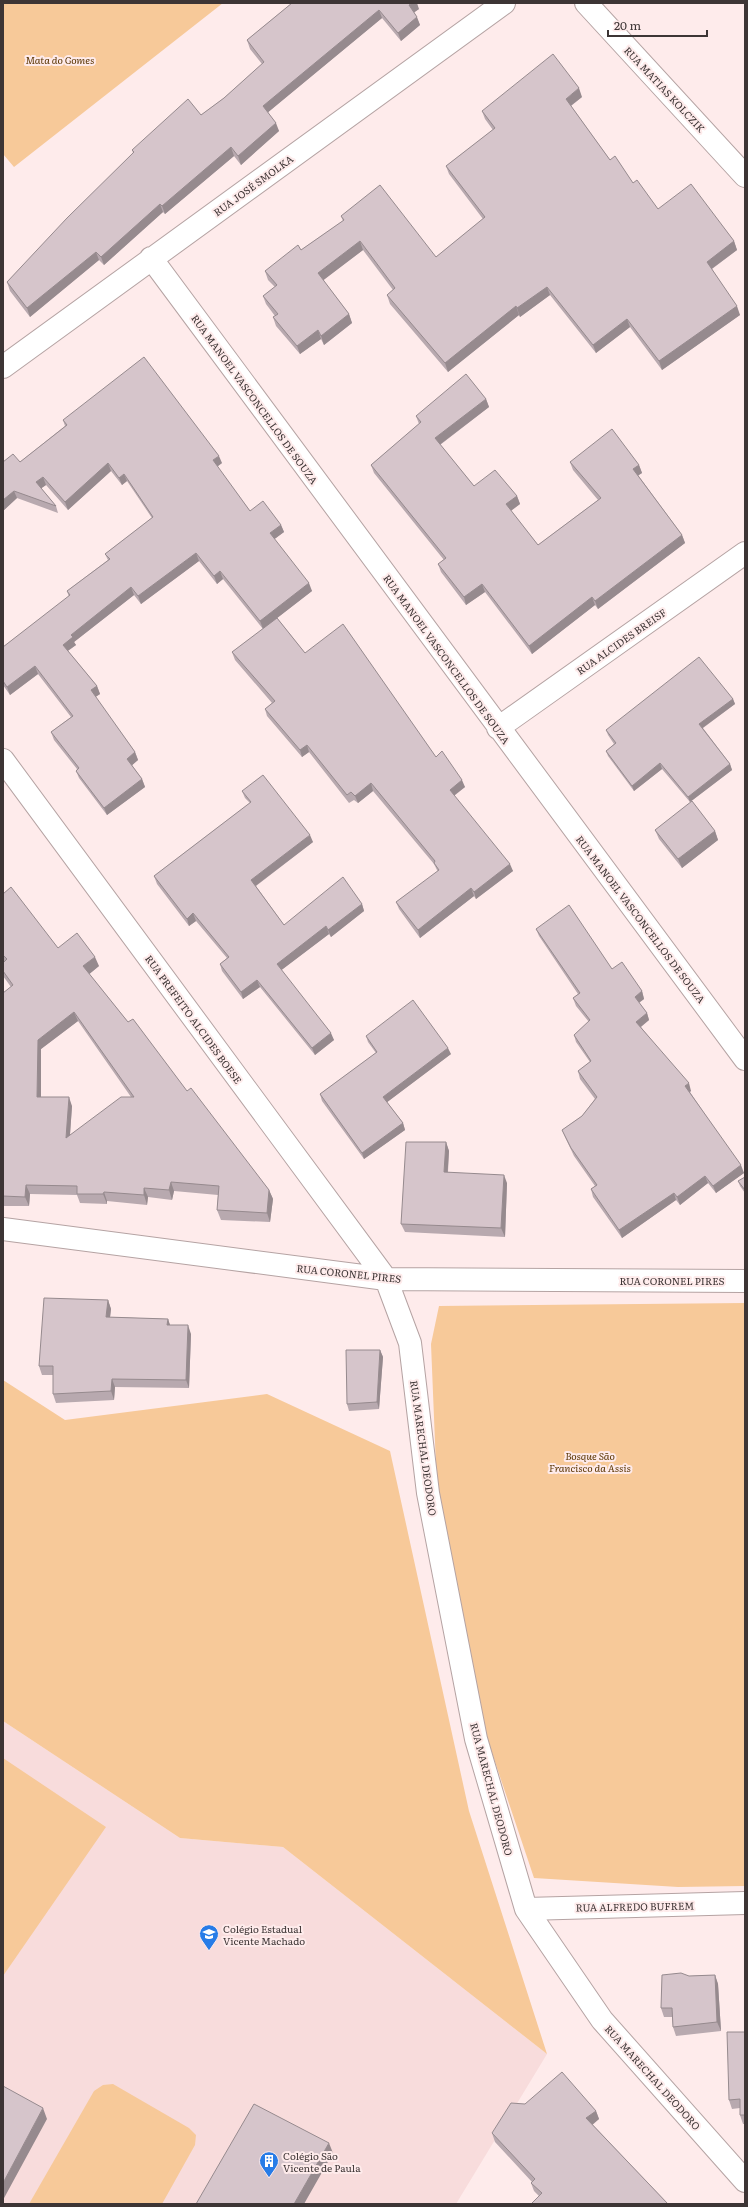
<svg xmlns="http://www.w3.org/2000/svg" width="748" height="2207" viewBox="0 0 748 2207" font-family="Literata,serif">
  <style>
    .built { fill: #f8dcdc }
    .green { fill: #f7c999 }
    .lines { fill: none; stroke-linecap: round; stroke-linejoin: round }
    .street-casing { stroke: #b5a3a3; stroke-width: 24 }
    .street { stroke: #fff; stroke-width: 22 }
    .wall { fill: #b8a9af; fill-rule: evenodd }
    .shaded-wall { fill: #968a8e }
    .building { fill: #d6c5cb; stroke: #968a8e; fill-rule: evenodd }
    .labels { text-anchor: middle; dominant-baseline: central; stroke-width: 4; stroke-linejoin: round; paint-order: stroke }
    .park-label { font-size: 10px; font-style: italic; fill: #593401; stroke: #feebeb }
    .street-label { font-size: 10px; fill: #3d3535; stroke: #feebeb }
    .poi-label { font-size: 10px; fill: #3d3535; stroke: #feebeb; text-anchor: start }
  </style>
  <rect width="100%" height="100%" fill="#feebeb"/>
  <path class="built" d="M3 1721 180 1838 283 1847 547 2054 456 2204H3Z"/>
  <path class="green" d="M3 3H223L14 167 3 154Z
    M745 1303V1886L678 1887 534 1878 487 1738 437 1491 431 1344 439 1306Z
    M3 1380 65 1420 267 1394 390 1451 469 1811 547 2054 283 1847 180 1838 3 1721Z
    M3 1758 106 1827 3 1976Z
    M113 2084 189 2128 196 2135 195 2145 162 2204H29L94 2091 103 2085Z"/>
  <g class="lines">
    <defs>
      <path id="street" d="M586 3 745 176
        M151 258 745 1059
        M3 367 504 3
        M498 728 745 553
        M3 760 386 1279 410 1343 428 1493 476 1739 526 1909 602 2020 745 2181
        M3 1229 386 1279 745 1281
        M526 1909 745 1903"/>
    </defs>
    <use href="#street" class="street-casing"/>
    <use href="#street" class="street"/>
  </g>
  <path class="wall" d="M292 3 419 9 414 12 420 25 401 41 382 18 268 112 279 131 241 165 234 156 165 214 163 212 104 265 99 260 30 317 10 291 7 282 133 153 132 150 201 115 224 98 262 64 250 49 247 40Z
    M582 97 571 106 610 160 658 209 734 241 737 250 712 269 740 315 662 370 630 327 596 353 550 295 520 317 519 315 448 372 390 304 387 295 393 290 363 250 323 280 349 314 352 323 324 345 321 339 300 354 276 326 273 317 275 316 266 304 263 296 275 287 268 280 265 271 301 250 343 221 341 216 436 257 483 219 449 174 446 166 493 130 485 119 482 111Z
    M486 399 489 407 440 445 474 486 517 496 520 504 511 511 538 545 598 500 573 470 570 462 639 465 642 473 638 475 682 535 685 543 598 609 595 605 532 654 485 592 466 605 441 572 438 564 444 560 374 473 371 465 419 424 416 416Z
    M63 420 222 463 217 467 250 511 281 525 284 532 274 539 312 591 277 618 305 653 436 757 465 787 454 796 513 871 476 899 474 896 420 938 399 909 396 902 438 872 434 864 373 791 358 803 354 800 349 803 309 752 302 757 267 716 265 709 272 703 235 660 232 652 263 629 223 579 217 584 199 561 141 604 134 595 74 642 76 645 68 651 97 686 100 694 95 697 135 752 138 760 132 765 142 779 145 787 107 815 79 778 76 771 77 769 54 740 51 732 71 717 38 674 10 695 3 685V647L69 597 67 591 108 560 105 554 152 518 127 481 122 485 111 471 68 510 46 485 41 488 56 506 58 513 17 498 3 511V462H20L65 426Z
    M733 699 735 704 703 728 730 764 732 770 690 802 662 769 634 791 608 756 606 751 614 744 608 735 606 730Z
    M242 791 313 842 256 886 284 925 362 904 364 911 331 937 329 934 281 970 334 1040 315 1055 260 987 243 999 222 971 220 964 227 958 196 921 189 926 157 884 154 876 250 803 245 798Z
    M655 830 715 831 718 840 682 868 659 839Z
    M3 894 58 948 99 966 89 974 128 1022 269 1190 273 1199 270 1222 221 1220 217 1210 218 1195 174 1191 172 1200 148 1197 147 1205 107 1201V1204L80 1203 77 1195 30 1194 29 1206H3V993L11 987 3 976V963L4 961 3 960ZM78 1021 131 1097 70 1135 72 1106 41 1097V1049Z
    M536 929 612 969 642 991 644 999 639 1003 647 1013 649 1020 641 1027 691 1091 690 1092 744 1173 716 1193 708 1183 680 1205 676 1200 622 1238 593 1197 591 1189 595 1186 574 1156 565 1137 562 1130 582 1116 595 1099 580 1079 578 1071 590 1062 576 1042 574 1035 589 1022 576 1006 573 998 578 994 539 936Z
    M366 1036 451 1054 387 1102 403 1123 405 1130 364 1159 322 1101 320 1094 376 1053 368 1042Z
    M446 1142 449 1151 448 1172 507 1183 505 1237 405 1232 401 1224Z
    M745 1177V1193L740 1186 738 1181Z
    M108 1300 111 1309 110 1317 168 1319 170 1325 191 1334 189 1388 115 1387 114 1400 56 1403 53 1394V1375H42L39 1366Z
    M380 1350 383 1357 379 1409 349 1411 347 1404Z
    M715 1975 718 1984 721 2031 676 2036 673 2027 672 2017H664L661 2008 689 1976Z
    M745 2032V2124H743L740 2115V2108L732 2109 729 2100Z
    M596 2111 599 2119 592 2124 668 2204 539 2196 534 2191 531 2183 532 2182 495 2142 492 2133Z"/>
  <path class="shaded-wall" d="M412 3H417L419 9 412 14 409 5Z
    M379 10 382 18 266 114 263 106Z
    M417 17 420 25 401 41 398 33Z
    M579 88 582 97 569 107 566 99Z
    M276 123 279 131 241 165 238 156Z
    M231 147 234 156 165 214 162 206Z
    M160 204 163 212 104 265 101 257Z
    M360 241 363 250 321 282 318 273Z
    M734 241 737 250 710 270 707 262Z
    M96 252 99 260 30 317 27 308Z
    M547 287 550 295 520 317 517 308Z
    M516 306 519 315 448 372 445 363Z
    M737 306 740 315 662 370 659 361Z
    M349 314 352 323 324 345 321 336Z
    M627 319 630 327 596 353 593 345Z
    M318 330 321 339 300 354 297 346Z
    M486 399 489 407 438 446 435 438Z
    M219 456 222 463 215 468 213 460Z
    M108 463 111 471 68 510 65 502Z
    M639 465 642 473 636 477 633 469Z
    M124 474 127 481 122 485 119 478Z
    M43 477 46 485 39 490 36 482Z
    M14 491 17 498 3 511V500Z
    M517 496 520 504 509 512 506 504Z
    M281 525 284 532 272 541 270 533Z
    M682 535 685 543 598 609 595 601Z
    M196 553 199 561 141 604 138 596Z
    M220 571 223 579 217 584 214 576Z
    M309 583 312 591 263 629 260 621Z
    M482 584 485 592 466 605 464 597Z
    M131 587 134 595 74 642 76 645 66 652 63 645 71 635Z
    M592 597 595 605 532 654 529 646Z
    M35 666 38 674 10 695 7 687Z
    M97 686 100 694 94 698 91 690Z
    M733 699 735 704 701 729 699 724Z
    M307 745 309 752 302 757 300 750Z
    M135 752 138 760 130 767 127 759Z
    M660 763 662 769 634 791 632 786Z
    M730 764 732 770 690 802 688 797Z
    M142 779 145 787 107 815 104 808Z
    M462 780 465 787 452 797 450 790Z
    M371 783 373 791 358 803 355 796Z
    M715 831 718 840 682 868 678 859Z
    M310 835 313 842 254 887 251 880Z
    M510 864 513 871 476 899 474 892Z
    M471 888 474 896 420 938 418 930Z
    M362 904 364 911 331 937 328 930Z
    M193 913 196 921 189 926 187 919Z
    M326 926 329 934 279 972 277 964Z
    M95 957 99 966 87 976 83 966Z
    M257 980 260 987 243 999 241 992Z
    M642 991 644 999 637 1004 635 997Z
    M74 1012 78 1021 41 1049V1107L37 1097 38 1040Z
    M647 1013 649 1020 638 1029 636 1022Z
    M331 1033 334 1040 315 1055 312 1048Z
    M448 1048 451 1054 386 1103 383 1097Z
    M689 1083 691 1091 688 1093 685 1086Z
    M69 1097 72 1106 69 1148 66 1138Z
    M403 1123 405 1130 364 1159 362 1153Z
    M446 1142 449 1151 447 1181 444 1172Z
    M741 1165 744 1173 716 1193 713 1186Z
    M504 1175 507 1183 505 1237 501 1228Z
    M705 1176 708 1183 680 1205 677 1197Z
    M171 1182 174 1191 172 1200 169 1190Z
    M26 1185 30 1194 29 1206 25 1197Z
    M144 1188 148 1197 147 1205 144 1195Z
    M269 1190 273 1199 270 1222 267 1213Z
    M104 1192 107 1201V1204L103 1194Z
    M674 1193 676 1200 622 1238 619 1230Z
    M108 1300 111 1309 109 1326 106 1317Z
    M168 1319 171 1328 167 1325Z
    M188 1325 191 1334 189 1388 186 1380Z
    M380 1350 383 1357 379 1409 377 1402Z
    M112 1379 115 1387 114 1400 111 1391Z
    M715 1975 718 1984 721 2031 717 2022Z
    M43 2108 47 2119 3 2200V2183Z
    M596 2111 599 2119 590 2127 586 2118Z
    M329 2143 333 2153 304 2204H294Z"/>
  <path class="building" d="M292 3H412L409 5 417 17 398 33 379 10 263 106 276 123 238 156 231 147 162 206 160 204 101 257 96 252 27 308 7 282 67 218 134 152 132 150 188 99 201 115 224 98 264 62 247 40Z
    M553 54 579 88 566 99 610 160 615 156 633 183 637 180 658 209 691 184 734 241 707 262 737 306 659 361 627 319 593 345 547 287 517 308 516 306 445 363 387 295 395 288 360 241 318 273 349 314 321 336 318 330 297 346 273 317 278 314 263 296 277 285 265 271 298 245 301 250 344 220 341 216 380 185 436 257 485 217 446 166 495 128 482 111Z
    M144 357 219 456 213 460 250 511 263 501 281 525 270 533 309 583 260 621 220 571 214 576 196 553 138 596 131 587 71 635 73 637 63 645 97 686 91 690 135 752 127 759 142 779 104 808 76 771 79 768 51 732 73 716 35 666 7 687 3 681V647L70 595 67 591 110 559 105 554 153 517 124 474 119 478 108 463 65 502 43 477 36 482 56 506 14 491 3 500V462L13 454 20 462 67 425 63 420Z
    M466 374 486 399 435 438 474 486 495 470 517 496 506 504 538 545 601 498 570 462 612 429 639 465 633 469 682 535 595 601 592 597 529 646 482 584 464 597 438 564 446 558 371 465 421 422 416 416Z
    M277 618 305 653 343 624 436 757 442 751 462 780 450 790 510 864 474 892 471 888 418 930 396 902 439 870 434 863 435 861 371 783 355 796 351 792 347 795 307 745 300 750 265 709 275 701 232 652Z
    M699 657 733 699 699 724 730 764 688 797 660 763 632 786 606 751 616 743 606 730Z
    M263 775 310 835 251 880 284 925 343 877 362 904 328 930 326 926 277 964 331 1033 312 1048 257 980 241 992 220 964 229 957 193 913 187 919 154 876 251 802 242 791Z
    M692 801 715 831 678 859 655 830Z
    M11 887 58 948 77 933 95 957 83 966 128 1022 133 1019 187 1091 191 1088 269 1190 267 1213 217 1210 219 1186 171 1182 169 1190 144 1188V1195L104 1192 103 1194H77V1186L26 1185 25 1197 3 1196V993L13 985 3 971V963L7 959 3 955V894ZM74 1012 134 1097H121L66 1138 69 1097H37L38 1040Z
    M569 905 612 969 622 962 642 991 635 997 647 1013 636 1022 689 1083 685 1086 741 1165 713 1186 705 1176 677 1197 674 1193 619 1230 591 1189 597 1185 571 1148 562 1130 582 1116 597 1097 578 1071 591 1061 574 1035 590 1020 573 998 580 993 536 929Z
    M413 1000 448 1048 383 1097 403 1123 362 1153 320 1094 377 1052 366 1036Z
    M406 1142H446L444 1172 504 1175 501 1228 401 1224Z
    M745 1177V1190L738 1181Z
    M44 1298 108 1300 106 1317 168 1319 167 1325H188L186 1380 112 1379 111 1391 53 1394V1366H39Z
    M346 1350H380L377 1402 347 1404Z
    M681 1973 689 1976 715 1975 717 2022 673 2027 672 2008H661L662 1975Z
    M727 2032H745V2115H740V2099L729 2100Z
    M562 2072 596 2111 586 2118 668 2204H531L542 2193 531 2183 535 2179 492 2133 511 2103 525 2104Z
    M3 2086 43 2108 3 2183Z
    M254 2104 329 2143 294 2204H196Z"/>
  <defs>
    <symbol id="school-pin" viewBox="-11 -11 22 30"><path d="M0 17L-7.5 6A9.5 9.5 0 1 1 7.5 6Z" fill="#277ce7" stroke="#feebeb"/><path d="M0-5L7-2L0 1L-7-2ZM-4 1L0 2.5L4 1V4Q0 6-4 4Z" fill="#fff"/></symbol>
    <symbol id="building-pin" viewBox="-11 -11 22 30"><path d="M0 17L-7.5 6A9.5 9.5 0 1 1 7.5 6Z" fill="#277ce7" stroke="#feebeb"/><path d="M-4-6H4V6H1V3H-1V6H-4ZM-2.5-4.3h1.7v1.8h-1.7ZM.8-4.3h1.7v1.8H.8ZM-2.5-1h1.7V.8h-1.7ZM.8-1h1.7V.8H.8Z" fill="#fff"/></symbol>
  </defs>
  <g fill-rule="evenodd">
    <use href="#school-pin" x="198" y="1923" width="22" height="30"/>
    <use href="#building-pin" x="258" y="2150" width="22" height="30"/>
  </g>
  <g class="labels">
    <g class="park-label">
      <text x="60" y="59">Mata do Gomes</text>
      <text x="590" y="1455">Bosque São<tspan x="590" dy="12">Francisco da Assis</tspan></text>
    </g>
    <g class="street-label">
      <text transform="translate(665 89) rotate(47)">RUA MATIAS KOLCZIK</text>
      <text transform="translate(253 185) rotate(-36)">RUA JOSÉ SMOLKA</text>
      <text transform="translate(255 399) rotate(54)">RUA MANOEL VASCONCELLOS DE SOUZA</text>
      <text transform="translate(621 641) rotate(-35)">RUA ALCIDES BREISF</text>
      <text transform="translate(447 659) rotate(54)">RUA MANOEL VASCONCELLOS DE SOUZA</text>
      <text transform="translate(641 919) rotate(53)">RUA MANOEL VASCONCELLOS DE SOUZA</text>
      <text transform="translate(194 1019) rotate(54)">RUA PREFEITO ALCIDES BOESE</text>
      <text transform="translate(349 1273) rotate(6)">RUA CORONEL PIRES</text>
      <text x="672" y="1280">RUA CORONEL PIRES</text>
      <text transform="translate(424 1448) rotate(82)">RUA MARECHAL DEODORO</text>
      <text transform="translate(492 1789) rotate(75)">RUA MARECHAL DEODORO</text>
      <text transform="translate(635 1906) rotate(-1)">RUA ALFREDO BUFREM</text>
      <text transform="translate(653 2077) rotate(48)">RUA MARECHAL DEODORO</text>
    </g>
    <g class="poi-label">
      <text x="223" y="1928">Colégio Estadual<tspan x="223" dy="12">Vicente Machado</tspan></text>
      <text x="283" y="2155">Colégio São<tspan x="283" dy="12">Vicente de Paula</tspan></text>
    </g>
  </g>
  <rect width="748" height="2207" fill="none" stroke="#3d3535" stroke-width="8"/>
  <path d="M608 30v6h99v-6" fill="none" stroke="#3d3535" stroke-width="2"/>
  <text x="614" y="30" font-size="12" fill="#3d3535" stroke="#feebeb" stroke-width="3" paint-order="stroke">20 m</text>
</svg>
